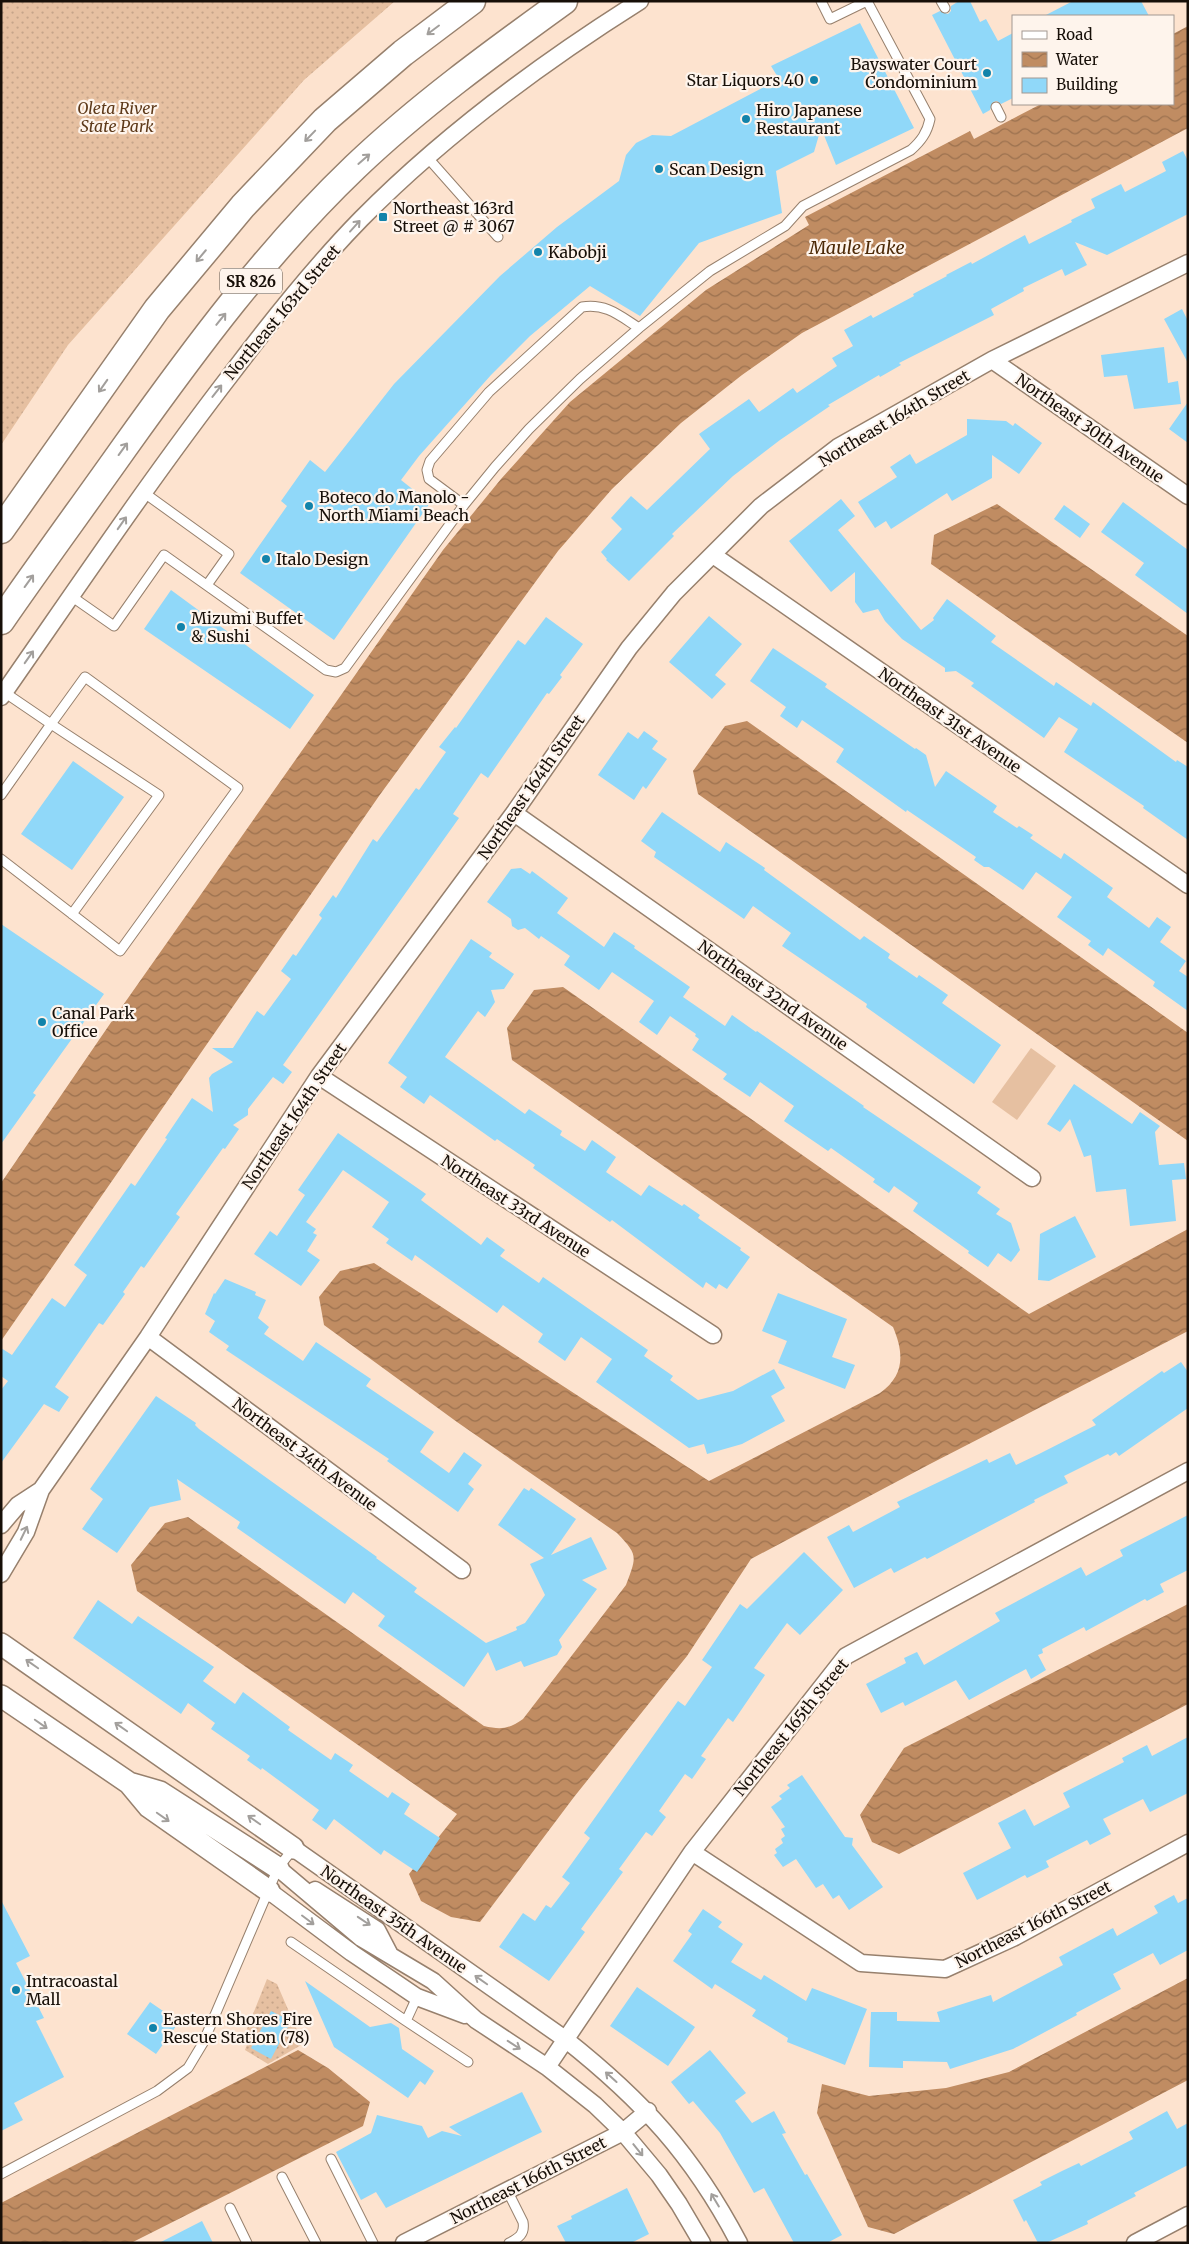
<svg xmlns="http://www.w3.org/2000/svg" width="1189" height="2244" viewBox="0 0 1189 2244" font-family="Merriweather,serif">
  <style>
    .grass { fill: url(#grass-dots) }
    .garden { fill: #e6c0a1 }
    .water { fill: url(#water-waves) }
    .building { fill: #90d8f9 }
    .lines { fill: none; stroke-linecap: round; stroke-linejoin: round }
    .service-casing { stroke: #97806d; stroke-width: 11 }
    .minor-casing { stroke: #97806d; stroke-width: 19 }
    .tertiary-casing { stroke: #97806d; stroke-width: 24 }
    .primary-casing { stroke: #97806d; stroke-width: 29 }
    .service { stroke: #fff; stroke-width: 9 }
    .minor { stroke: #fff; stroke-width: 16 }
    .tertiary { stroke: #fff; stroke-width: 21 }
    .primary { stroke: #fff; stroke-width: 26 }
    .oneway { stroke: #a29f9c }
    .poi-dot { fill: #1283aa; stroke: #fef4ec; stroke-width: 2 }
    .labels { text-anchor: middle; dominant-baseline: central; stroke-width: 4.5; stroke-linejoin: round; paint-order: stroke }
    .shield { fill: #fef4ec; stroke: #5c544c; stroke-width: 1 }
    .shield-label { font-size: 15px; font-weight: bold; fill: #170f08 }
    .poi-label { font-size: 16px; fill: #170f08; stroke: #fef4ec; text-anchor: start }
    .park-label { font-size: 16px; font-style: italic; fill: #5d3919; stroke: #fef4ec }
    .street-label { font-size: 16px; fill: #170f08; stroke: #fef4ec }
    .water-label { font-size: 18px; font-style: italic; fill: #4d2a07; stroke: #fef4ec }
  </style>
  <defs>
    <pattern id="grass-dots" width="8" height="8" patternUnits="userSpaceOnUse" patternTransform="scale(1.25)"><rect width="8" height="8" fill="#e6c0a1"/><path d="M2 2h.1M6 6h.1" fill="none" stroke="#c5a489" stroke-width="1.8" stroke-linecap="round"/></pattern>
    <pattern id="water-waves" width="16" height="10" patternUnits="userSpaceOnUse" patternTransform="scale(1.25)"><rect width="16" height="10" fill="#c08c62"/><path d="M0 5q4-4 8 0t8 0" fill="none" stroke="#9b714f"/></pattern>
  </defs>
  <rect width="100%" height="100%" fill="#fde3cf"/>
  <path class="grass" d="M1 1H395L304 80 68 345 1 445Z
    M267 1979 277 1984 303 2044 268 2064 245 2050 248 2042 243 2039Z"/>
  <path class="garden" d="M1031 1048 1056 1066 1017 1120 992 1102Z"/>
  <path class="water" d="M1188 26V128L802 333 742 375 681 423 612 489 558 551 379 796 1 1341V1183L114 1018 443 550 501 479 570 402 706 290 809 225 805 217 970 131 974 139 1041 104H1173V34Z
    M997 504 1188 636V743L931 564 934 535Z
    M747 721 1188 1033V1141L698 794 693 771 725 726Z
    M563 987 1029 1314 1188 1229V1331L930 1464 751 1559 687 1656 574 1797 480 1922 451 1917 421 1901 409 1874 457 1814 137 1591 131 1565 165 1523 188 1517 484 1726C501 1730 509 1729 523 1719L626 1585C637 1556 638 1555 617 1533L457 1422 324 1325 319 1297 340 1271 374 1263 709 1481 880 1393C905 1375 904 1353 893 1327L512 1060 507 1028 534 990Z
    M1188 1604V1704L899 1854 872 1842 860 1815 904 1748Z
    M1188 1978V2080L894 2234 868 2227 817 2113 822 2084 869 2096 946 2088 1009 2072Z
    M298 2050 328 2068 370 2102 363 2126 131 2243H1V2203Z"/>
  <path class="building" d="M959 1H970L980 22 986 19 998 41 1013 33V98L1001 104 997 101 993 102 990 110 983 114 932 15 940 11 948 14 951 11V6Z
    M1073 1H1141L1149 16H1044Z
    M860 23 914 128 836 165 821 128 814 152 776 171 782 213 699 243 640 316 590 286 530 336 491 375 419 456 401 480 430 503 334 640 240 573 287 506 281 501 310 460 325 472 394 384 500 276 557 227 619 181 626 155 636 143 652 135 671 136 779 79 771 66Z
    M1183 151 1188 161V214L1107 255 1075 242 1087 265 1065 276 1062 269 1023 288 1024 291 991 309 994 315 899 363 901 365 880 377 879 375 828 405 830 406 780 440 733 476 672 534 674 536 629 581 606 560 607 559 601 552 622 529 611 518 631 496 647 510 710 449 699 434 749 399 759 412 793 388 797 393 837 366 832 358 853 346 844 330 871 315 873 318 914 296 913 294 947 276 946 275 971 262 972 264 1025 235 1029 244 1072 222 1071 220 1095 208 1091 199 1121 184 1125 192 1166 171 1162 162Z
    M1182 309 1188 321V363L1164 319Z
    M1164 347 1168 383 1178 381 1181 404 1134 409 1127 375 1104 377 1101 355Z
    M1188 402V443L1169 429Z
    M967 419 1006 421 1013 426 1015 423 1042 443 1019 474 992 455V478L952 501 947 493 891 529 886 521 875 528 858 502 897 477 890 467 910 454 916 464 967 435Z
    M841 499 855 516 838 530 921 630 934 620 933 618 947 599 996 636 991 642 1054 686 1056 682 1091 706 1093 702 1176 762 1177 760 1188 767V840L1143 808 1144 806 1064 752 1078 729 1059 717 1044 738 971 686 974 683 956 671 945 672V668L902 639 885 621 878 609 863 613 855 602V572L831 592 789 541Z
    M1123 502 1188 550V614L1135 575 1144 563 1101 532Z
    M1064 505 1090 524 1080 538 1054 519Z
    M171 590 314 695 290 729 144 629Z
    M709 616 742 644 715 675 726 684 712 699 669 662Z
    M546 617 583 644 560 675 562 677 549 694 547 693 488 778 481 773 453 814 459 818 283 1065 292 1072 283 1084 273 1077 248 1109V1115L233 1125 239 1129 225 1149 223 1148 176 1214 180 1217 144 1268 141 1266 123 1292 125 1294 103 1325 99 1323 55 1387 69 1397 59 1412 44 1404 1 1463V1390L8 1381 1 1376V1348L12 1355 52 1298 65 1307 87 1275 74 1265 131 1183 135 1186 167 1139 165 1138 192 1098 213 1112 209 1078 212 1074 233 1062 212 1048H233L257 1011 264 1016 291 979 281 971 293 954 296 956 322 918 319 915 333 895 336 898 373 839 377 842 416 788 419 790 446 752 439 747 455 727 456 728 518 640 525 645Z
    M773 648 827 684 825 687 915 749 916 748 926 755 935 787 946 771 997 806 993 812 1017 828 1019 826 1033 835 1030 838 1061 859 1064 853 1113 888 1107 897 1149 928 1157 917 1171 927 1160 942 1186 961 1179 971 1188 977V1011L1153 986 1155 982 1108 948 1103 956 1088 945 1091 941 1057 917 1072 897 1036 872 1023 890 989 867H984L974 860 976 857 907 810 906 812 836 762 844 749 802 720 797 728 780 716 786 707 750 681Z
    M644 731 658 741 652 749 667 759 646 789 643 786 634 800 598 775 628 732 638 739Z
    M73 761 124 797 72 870 21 834Z
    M662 812 720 852 726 842 765 868 764 870 860 940 864 936 890 954 888 958 917 978 919 975 948 995 942 1003 1001 1045 974 1084 866 1007 867 1004 782 946 791 933 753 906 744 919 654 857 656 852 641 841Z
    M521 868 530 874 532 871 568 898 557 913 604 947 614 932 635 946 634 948 690 987 683 997 725 1026 732 1015 756 1032 757 1031 864 1106 863 1107 981 1187 977 1193 1000 1209 996 1214 1011 1223 1020 1250 1011 1262 998 1253 988 1267 968 1253 969 1251 913 1211 918 1203 894 1186 889 1193 873 1182 875 1179 831 1148 828 1151 784 1121 794 1106 760 1082 750 1097 723 1079 727 1074 692 1050 699 1039 695 1036 696 1034 670 1016 657 1035 639 1022 654 1001 612 972 599 990 564 965 570 956 541 936 539 939 525 928 518 930 512 926 511 919 487 902 511 869Z
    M1 924 104 994 33 1093 36 1095 1 1144Z
    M471 939 492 953 489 957 514 974 504 989 491 990 495 1002 485 1017 478 1011 445 1057 525 1114 529 1109 562 1131 560 1135 585 1151 592 1140 616 1157 606 1172 641 1196 649 1185 682 1206 684 1204 700 1215 698 1218 741 1248 740 1250 750 1257 727 1289 719 1284 716 1289 706 1282 703 1288 612 1220 610 1222 533 1168 535 1165 497 1139 495 1141 430 1095 424 1104 400 1087 407 1077 388 1063Z
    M1074 1084 1132 1124 1140 1112 1160 1126 1155 1132 1159 1165 1184 1163 1186 1179 1172 1180 1176 1221 1130 1226 1126 1189 1096 1192 1091 1155 1084 1157 1070 1119 1060 1132 1047 1124Z
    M338 1133 426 1194 421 1200 481 1245 487 1237 505 1250 500 1256 539 1283 543 1277 648 1350 644 1356 673 1376 670 1380 698 1400 733 1391 774 1369 785 1388 771 1396 785 1421 742 1444 707 1454 704 1444 689 1448 596 1382 612 1359 581 1337 565 1361 538 1342 543 1334 503 1305 497 1313 415 1255 412 1261 386 1243 389 1239 372 1227 389 1202 343 1170 306 1222 316 1229 313 1233 317 1235 307 1251 320 1260 301 1286 254 1254 270 1231 277 1236 305 1195 298 1190Z
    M1075 1216 1096 1257 1049 1281 1038 1280 1040 1234Z
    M225 1279 256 1292 255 1295 266 1300 258 1318 269 1327 264 1334 303 1361 316 1342 371 1379 366 1386 434 1432 420 1452 449 1473 464 1452 482 1465 468 1484 474 1489 458 1512 387 1461 389 1459 226 1350 229 1346 209 1332 215 1321 205 1314 214 1293 215 1294Z
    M778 1293 847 1319 832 1357 855 1365 845 1389 778 1363 787 1341 762 1331Z
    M1181 1362 1188 1372V1408L1119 1456 1116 1452 1110 1456 1108 1454 1064 1476 1068 1483 1034 1500 1035 1502 927 1559 925 1557 894 1573 891 1568 854 1588 827 1537 849 1525 853 1532 900 1507 897 1502 987 1459 989 1463 1010 1453 1016 1465 1039 1454 1096 1425 1092 1420 1162 1371 1164 1373Z
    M156 1396 196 1423 195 1425 199 1429 264 1476 377 1557 376 1558 417 1588 414 1592 486 1643 517 1630 516 1627 525 1623 545 1595 530 1564 544 1558 498 1525 524 1488 529 1491 531 1488 576 1519 551 1555 591 1537 607 1569 582 1580 597 1589 559 1640 562 1647 557 1655 524 1667 521 1661 496 1671 488 1652 464 1687 378 1626 385 1616 353 1592 345 1604 237 1528 240 1522 177 1479 181 1500 150 1507 117 1553 82 1529 103 1499 90 1489Z
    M1188 1515V1570L1160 1584 1164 1592 1147 1601 1145 1599 1086 1631 1084 1627 1042 1649 1043 1653 1038 1655 1046 1670 1031 1679 1026 1669 969 1700 956 1680 905 1706 903 1702 881 1713 866 1684 906 1663 904 1658 917 1652 924 1665 1000 1621 995 1613 1081 1567 1086 1576 1123 1556 1120 1550Z
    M804 1552 843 1590 800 1635 787 1623 754 1668 765 1675 733 1722 728 1718 701 1756 706 1759 692 1779 685 1774 659 1811 666 1817 652 1836 646 1832 619 1869 623 1872 581 1929 585 1932 549 1981 499 1947 523 1913 535 1921 546 1905 551 1908 570 1883 562 1877 590 1838 584 1833 678 1701 685 1706 712 1667 702 1660 740 1604 747 1609Z
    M98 1600 132 1624 138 1616 214 1667 203 1681 235 1704 243 1692 290 1727 288 1730 331 1760 335 1753 353 1765 349 1771 388 1798 392 1792 410 1804 404 1814 440 1838 417 1872 384 1850 381 1855 334 1819 326 1830 312 1820 319 1810 262 1768 261 1770 247 1760 250 1756 211 1729 215 1723 188 1703 181 1714 73 1638Z
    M1188 1737V1793L1150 1812 1143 1799 1103 1819 1111 1834 1090 1845 1087 1840 1046 1861 1049 1867 1027 1878 1025 1875 977 1900 963 1873 1011 1848 998 1823 1025 1809 1034 1826 1070 1807 1063 1793 1124 1762 1122 1758 1147 1745 1152 1756Z
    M802 1775 845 1837 853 1838 852 1845 883 1887 849 1910 839 1895 833 1899 823 1884 816 1888 796 1859 783 1867 774 1855 777 1853 775 1849 783 1843 781 1839 785 1836 781 1829 785 1827 771 1807 782 1799 779 1796 790 1788 787 1785Z
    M1174 1895 1178 1903 1188 1898V1950L1160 1965 1153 1953 1113 1974 1121 1989 1076 2013 1077 2015 1013 2049 950 2069 947 2062 903 2061V2068L869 2067 871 2012H897V2021L940 2022 937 2012 991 1995 993 2002 1063 1965 1059 1957 1113 1928 1117 1936 1158 1913 1154 1906Z
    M1 1900 30 1956 16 1963 44 2018 36 2021 64 2077 14 2103 23 2120 1 2131Z
    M703 1909 722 1922 718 1927 743 1944 731 1962 761 1980 764 1975 806 2001 812 1988 867 2009 845 2065 787 2042 788 2038 752 2016 756 2010 715 1984 712 1989 673 1961 692 1934 688 1931Z
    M305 1981 370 2027 391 2023 399 2028 402 2049 434 2071 425 2085 420 2081 408 2098 334 2047Z
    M637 1987 695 2027 668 2066 610 2026Z
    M150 2002 179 2022 156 2054 127 2034Z
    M271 2011 291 2021 271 2059 251 2048Z
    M710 2050 746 2093 735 2101 752 2123 774 2111 786 2133 782 2134 805 2175 807 2174 842 2235 827 2243H794L764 2188 754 2193 720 2133 693 2101 689 2104 671 2082Z
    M522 2092 542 2132 386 2208 376 2192 361 2200 336 2152 371 2133 377 2115 422 2126 428 2138 442 2131 462 2136 449 2127Z
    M1167 2111 1177 2129 1188 2123V2165L1134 2193 1136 2196 1087 2221 1088 2224 1046 2243H1038L1026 2220 1024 2222 1013 2200 1042 2185 1040 2182 1062 2171 1079 2163 1081 2166 1133 2139 1129 2132Z
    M627 2188 649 2234 631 2243H566L557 2226 572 2219 571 2216Z
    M202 2221 213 2243H159Z"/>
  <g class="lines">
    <defs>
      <path id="service" d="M821 1 830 19 867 1
        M941 1 945 8
        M996 107 1001 117
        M428 158 498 237
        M143 492 229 554 207 585
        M464 505 429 479 427 470 430 461 489 392 582 307C606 303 620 316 639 328
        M71 596 114 626 164 555 326 670 336 672 345 668 464 505 495 467 529 429 580 379 639 328 710 271 785 226 803 206 911 150C921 141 927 133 930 119L867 1
        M1 795 51 724 159 795 72 914
        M1 859 120 951 238 788 85 677 51 724 4 692
        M291 1942 406 2021
        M417 1997 406 2021 468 2062
        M331 2159 373 2243
        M1 2174 157 2091 188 2068 203 2043 278 1868 293 1849
        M282 2177 316 2243
        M507 2190 523 2222C525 2234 519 2238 509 2243
        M230 2208 247 2243"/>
      <path id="minor" d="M992 360 1188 496
        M713 555 1188 885
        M1 697C77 588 151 478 232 373 272 320 314 267 361 219 444 135 540 64 640 1
        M514 813 1032 1178
        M319 1076 713 1335
        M148 1337 462 1570
        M1 1525 18 1505 41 1490
        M1 1574 26 1532 41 1490 148 1337 319 1076 514 813 629 648 674 593 761 506 838 447 992 360 1188 263
        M293 1848 565 2039C642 2100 693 2155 739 2243
        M692 1852 861 1963 945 1969 1015 1937 1188 1843
        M278 1868 361 1938 433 1981 476 2020 547 2067 595 2105 623 2132 659 2175 679 2204 702 2243
        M315 1890 377 1930 389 1953
        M269 1891 352 1953 417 1997 465 2015
        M547 2067 692 1852 846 1656 1188 1471
        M404 2243 623 2132 648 2111
        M1135 2243 1188 2215"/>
      <path id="tertiary" d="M1 1644 293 1848
        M1 1696 129 1783 160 1792 278 1868
        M129 1783 149 1807 269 1891"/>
      <path id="primary" d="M1 530 157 309 243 206 325 120 403 53 472 1
        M1 621C41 563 83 506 124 448 194 350 267 251 355 167 419 106 492 53 564 1"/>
    </defs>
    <use href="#service" class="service-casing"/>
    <use href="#minor" class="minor-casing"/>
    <use href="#tertiary" class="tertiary-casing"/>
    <use href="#primary" class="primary-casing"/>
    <use href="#service" class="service"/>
    <use href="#minor" class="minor"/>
    <use href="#tertiary" class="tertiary"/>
    <use href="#primary" class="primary"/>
  </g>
  <defs><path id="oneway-shaft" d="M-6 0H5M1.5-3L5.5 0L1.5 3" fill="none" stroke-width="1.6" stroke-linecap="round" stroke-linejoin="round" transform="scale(1.25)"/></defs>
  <g class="oneway">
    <use href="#oneway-shaft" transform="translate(433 30) rotate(143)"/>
    <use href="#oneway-shaft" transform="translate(310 136) rotate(134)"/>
    <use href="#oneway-shaft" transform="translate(364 159) rotate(-41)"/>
    <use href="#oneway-shaft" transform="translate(355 226) rotate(-48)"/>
    <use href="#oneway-shaft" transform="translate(201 256) rotate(130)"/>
    <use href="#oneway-shaft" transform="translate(221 319) rotate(-51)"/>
    <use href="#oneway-shaft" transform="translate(103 386) rotate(125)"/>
    <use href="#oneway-shaft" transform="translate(217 391) rotate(-52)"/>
    <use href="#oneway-shaft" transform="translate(123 449) rotate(-54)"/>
    <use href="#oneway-shaft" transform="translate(122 523) rotate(-55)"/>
    <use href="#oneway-shaft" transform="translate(29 581) rotate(-54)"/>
    <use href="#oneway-shaft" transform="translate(29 657) rotate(-55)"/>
    <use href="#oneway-shaft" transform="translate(24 1533) rotate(-64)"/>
    <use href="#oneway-shaft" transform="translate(32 1664) rotate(-145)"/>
    <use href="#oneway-shaft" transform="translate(41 1724) rotate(35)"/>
    <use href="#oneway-shaft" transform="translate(121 1727) rotate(-145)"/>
    <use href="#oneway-shaft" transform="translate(163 1817) rotate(35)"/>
    <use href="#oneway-shaft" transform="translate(254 1820) rotate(-145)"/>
    <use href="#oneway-shaft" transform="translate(308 1920) rotate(37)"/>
    <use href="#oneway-shaft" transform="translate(364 1921) rotate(34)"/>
    <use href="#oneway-shaft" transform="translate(481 1980) rotate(-145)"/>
    <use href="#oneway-shaft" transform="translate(514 2045) rotate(33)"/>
    <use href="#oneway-shaft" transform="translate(611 2077) rotate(-138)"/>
    <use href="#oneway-shaft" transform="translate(638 2150) rotate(51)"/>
    <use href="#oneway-shaft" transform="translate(715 2200) rotate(-121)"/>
  </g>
  <g class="poi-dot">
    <circle cx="987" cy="73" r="5"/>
    <circle cx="814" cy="80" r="5"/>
    <circle cx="746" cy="119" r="5"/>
    <circle cx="659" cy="169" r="5"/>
    <rect x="378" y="212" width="10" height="10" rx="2.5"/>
    <circle cx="538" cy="252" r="5"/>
    <circle cx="309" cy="506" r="5"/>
    <circle cx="266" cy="559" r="5"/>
    <circle cx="181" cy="627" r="5"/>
    <circle cx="42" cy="1022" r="5"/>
    <circle cx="16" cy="1990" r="5"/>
    <circle cx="153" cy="2028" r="5"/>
  </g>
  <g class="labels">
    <rect class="shield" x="220" y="268.5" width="62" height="25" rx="4"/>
    <g class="shield-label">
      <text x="251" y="281">SR 826</text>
    </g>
    <g class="poi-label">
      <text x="977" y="64" text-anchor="end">Bayswater Court<tspan x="977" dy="18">Condominium</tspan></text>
      <text x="804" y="80" text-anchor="end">Star Liquors 40</text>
      <text x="756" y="110">Hiro Japanese<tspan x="756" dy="18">Restaurant</tspan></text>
      <text x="669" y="169">Scan Design</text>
      <text x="393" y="208">Northeast 163rd<tspan x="393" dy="18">Street @ # 3067</tspan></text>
      <text x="548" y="252">Kabobji</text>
      <text x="319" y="497">Boteco do Manolo -<tspan x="319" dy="18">North Miami Beach</tspan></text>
      <text x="276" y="559">Italo Design</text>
      <text x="191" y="618">Mizumi Buffet<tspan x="191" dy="18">&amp; Sushi</tspan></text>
      <text x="52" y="1013">Canal Park<tspan x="52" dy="18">Office</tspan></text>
      <text x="26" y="1981">Intracoastal<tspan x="26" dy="18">Mall</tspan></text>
      <text x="163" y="2019">Eastern Shores Fire<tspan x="163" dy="18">Rescue Station (78)</tspan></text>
    </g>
    <g class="park-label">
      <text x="117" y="108">Oleta River<tspan x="117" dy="18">State Park</tspan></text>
    </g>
    <g class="street-label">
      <text transform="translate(282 312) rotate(-50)">Northeast 163rd Street</text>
      <text transform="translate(894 418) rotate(-31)">Northeast 164th Street</text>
      <text transform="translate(1090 428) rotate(35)">Northeast 30th Avenue</text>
      <text transform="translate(950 720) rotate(35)">Northeast 31st Avenue</text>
      <text transform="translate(531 787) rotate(-55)">Northeast 164th Street</text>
      <text transform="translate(773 995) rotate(35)">Northeast 32nd Avenue</text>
      <text transform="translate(294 1116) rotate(-56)">Northeast 164th Street</text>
      <text transform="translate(516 1206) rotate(33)">Northeast 33rd Avenue</text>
      <text transform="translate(305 1454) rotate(37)">Northeast 34th Avenue</text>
      <text transform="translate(791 1727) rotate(-51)">Northeast 165th Street</text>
      <text transform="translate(394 1919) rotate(35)">Northeast 35th Avenue</text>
      <text transform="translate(1033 1924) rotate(-27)">Northeast 166th Street</text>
      <text transform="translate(528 2180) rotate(-27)">Northeast 166th Street</text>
    </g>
    <g class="water-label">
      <text x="857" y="247">Maule Lake</text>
    </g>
  </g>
  <rect width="1189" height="2244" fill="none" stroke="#170f08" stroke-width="5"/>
  <rect x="1012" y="15" width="162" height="90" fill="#fef4ec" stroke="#a29891"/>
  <rect x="1022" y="31" width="25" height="8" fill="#ffffff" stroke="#a29891"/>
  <text x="1056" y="40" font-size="15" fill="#170f08">Road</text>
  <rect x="1022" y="52" width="25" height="15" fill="url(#water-waves)" stroke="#a29891"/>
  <text x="1056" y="65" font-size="15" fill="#170f08">Water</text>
  <rect x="1022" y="78" width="25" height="15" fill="#90d8f9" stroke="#a29891"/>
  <text x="1056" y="90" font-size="15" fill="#170f08">Building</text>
</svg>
